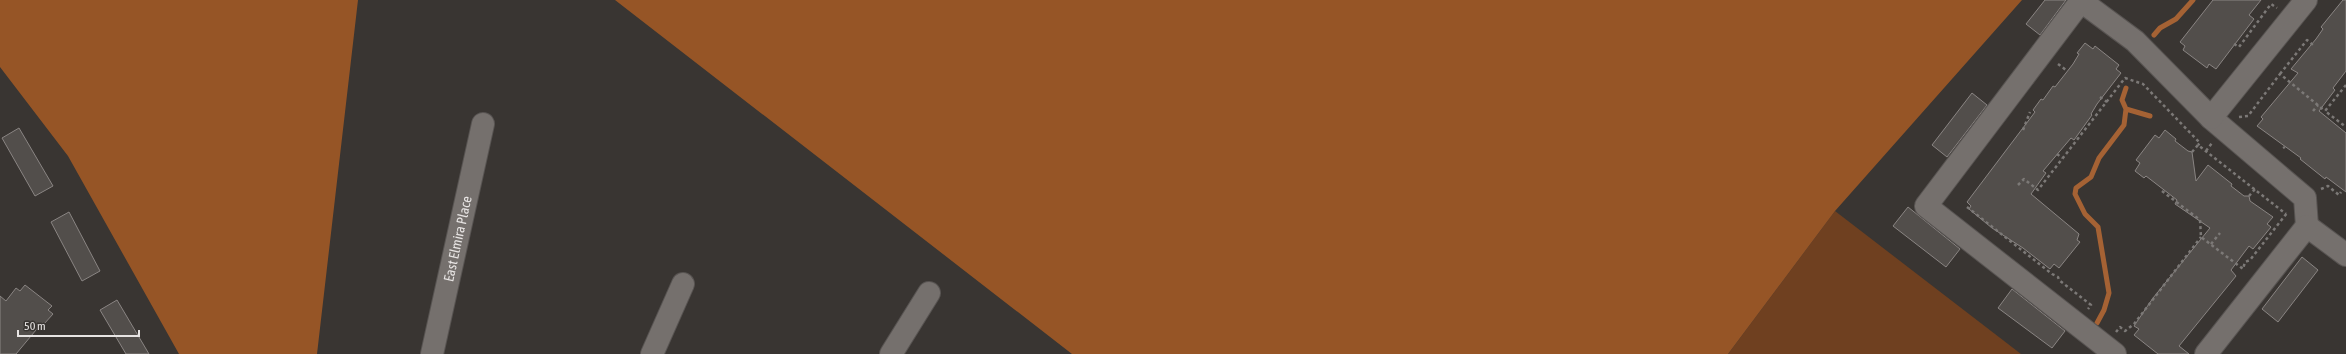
<svg xmlns="http://www.w3.org/2000/svg" width="2346" height="354" viewBox="0 0 2346 354" font-family="'Asap Condensed',sans-serif">
  <style>
    .green { fill: #6f4020 }
    .forest { fill: #965526 }
    .lines { fill: none; stroke-linecap: round; stroke-linejoin: round }
    .stream { stroke: #a56234; stroke-width: 5 }
    .building { fill: #524e4b; stroke: #8a8583 }
    .minor-casing { stroke: #585452; stroke-width: 24 }
    .path { stroke: #7c7977; stroke-width: 2.5; stroke-dasharray: 3 3; stroke-linecap: butt }
    .minor { stroke: #75706d; stroke-width: 22 }
    .labels { text-anchor: middle; dominant-baseline: central; stroke-width: 3; stroke-linejoin: round; paint-order: stroke }
    .street-label { font-size: 14px; fill: #e7e4e3; stroke: #393532 }
  </style>
  <rect width="100%" height="100%" fill="#393532"/>
  <path class="green" d="M1835 211 2021 354H1728Z"/>
  <path class="forest" d="M0 0H358L317 354H179L68 156 0 67Z
    M615 0H2022L1835 211 1728 354H1072Z"/>
  <g class="lines">
    <path class="stream" d="M2154 35 2160 28 2176 19 2193 0
      M2126 109 2150 116
      M2097 323 2104 310 2109 293 2098 227 2085 214 2075 194 2076 188 2091 177 2099 158 2124 125 2126 109 2122 100 2126 88"/>
  </g>
  <path class="building" d="M2045 0H2066L2040 35 2026 24Z
    M2213 0H2261L2249 15 2254 19 2216 69 2209 64 2207 68 2183 50 2185 46 2180 42Z
    M2343 0H2346V71L2333 88 2335 90 2319 111 2346 133V192L2326 177 2325 179 2300 159 2301 158 2257 126 2263 119 2261 117 2298 73 2291 69 2316 39 2323 29 2321 27Z
    M2085 43 2093 49 2095 46 2119 65 2116 69 2121 73 2097 104 2091 114 2092 115 2074 140 2071 138 2043 171 2046 173 2031 194 2079 234 2077 240 2080 242 2059 268 2054 264 2050 269 2023 248 1992 228 1969 209 1971 206 1967 202 2035 112 2033 110 2041 99 2043 100 2053 86 2055 87 2073 64 2079 54 2077 53Z
    M1972 93 1987 105 1947 157 1932 145Z
    M19 128 53 186 35 196 2 138Z
    M2165 130 2176 139 2175 141 2188 151 2192 152 2196 181 2208 165 2232 184 2231 186 2244 196H2249L2250 201 2273 217 2267 224 2271 227 2253 249 2249 246 2231 270 2236 276 2179 346 2189 354H2158L2134 335 2139 329 2134 326 2153 298 2210 228 2175 204 2177 200 2168 193 2146 176 2144 178 2135 171 2140 163 2136 160 2155 135 2159 138Z
    M1908 207 1960 249 1946 267 1893 226Z
    M69 212 100 271 82 281 51 222Z
    M2302 257 2318 270 2278 322 2262 309Z
    M25 285 52 306 48 310 53 314 44 324 42 323 36 330 16 354H0V296L6 301 16 288 20 291Z
    M2012 289 2065 331 2052 348 1998 308Z
    M117 300 149 354H126L100 310Z"/>
  <g class="lines">
    <defs>
      <g id="minor">
        <path d="M2211 118 2305 198 2307 226"/>
        <path id="s1" d="M432 354 483 124"/>
        <path d="M652 354 683 284"/>
        <path d="M891 354 929 293"/>
        <path d="M2115 354 1926 206 2081 1 2135 41 2211 118 2306 0"/>
        <path d="M2206 354 2307 226 2346 255"/>
      </g>
    </defs>
    <use href="#minor" class="minor-casing"/>
    <path class="path" d="M2234 44 2239 47 2271 4 2277 8
      M2058 64 2066 70
      M2280 74 2307 40 2313 45
      M2346 85 2325 111 2346 127
      M2100 97 2107 102
      M2313 111 2318 105
      M2239 117 2248 116 2280 74 2325 111
      M2023 130 2030 112
      M2283 148 2285 147
      M2206 151 2212 143
      M2192 152 2198 145 2286 214
      M2057 154 2062 158
      M2018 185 2024 179 2038 190 2125 78 2143 84 2200 143 2198 145
      M2321 189 2328 186 2339 195 2341 192
      M2162 191 2200 220 2201 237 2243 269 2245 262 2250 260 2287 213
      M2249 196 2255 189
      M1967 207 2052 274 2058 277 2059 280 2091 305 2088 309
      M2211 244 2220 233
      M2116 332 2120 327 2125 331 2134 324 2201 237"/>
    <use href="#minor" class="minor"/>
  </g>
  <g class="labels">
    <g class="street-label">
      <text stroke="none"><textPath href="#s1" startOffset="118">East Elmira Place</textPath></text>
    </g>
  </g>
  <path d="M18 330v6h121v-6" fill="none" stroke="#e7e4e3" stroke-width="2"/>
  <text x="24" y="330" font-size="12" fill="#e7e4e3" stroke="#393532" stroke-width="3" paint-order="stroke">50 m</text>
</svg>
